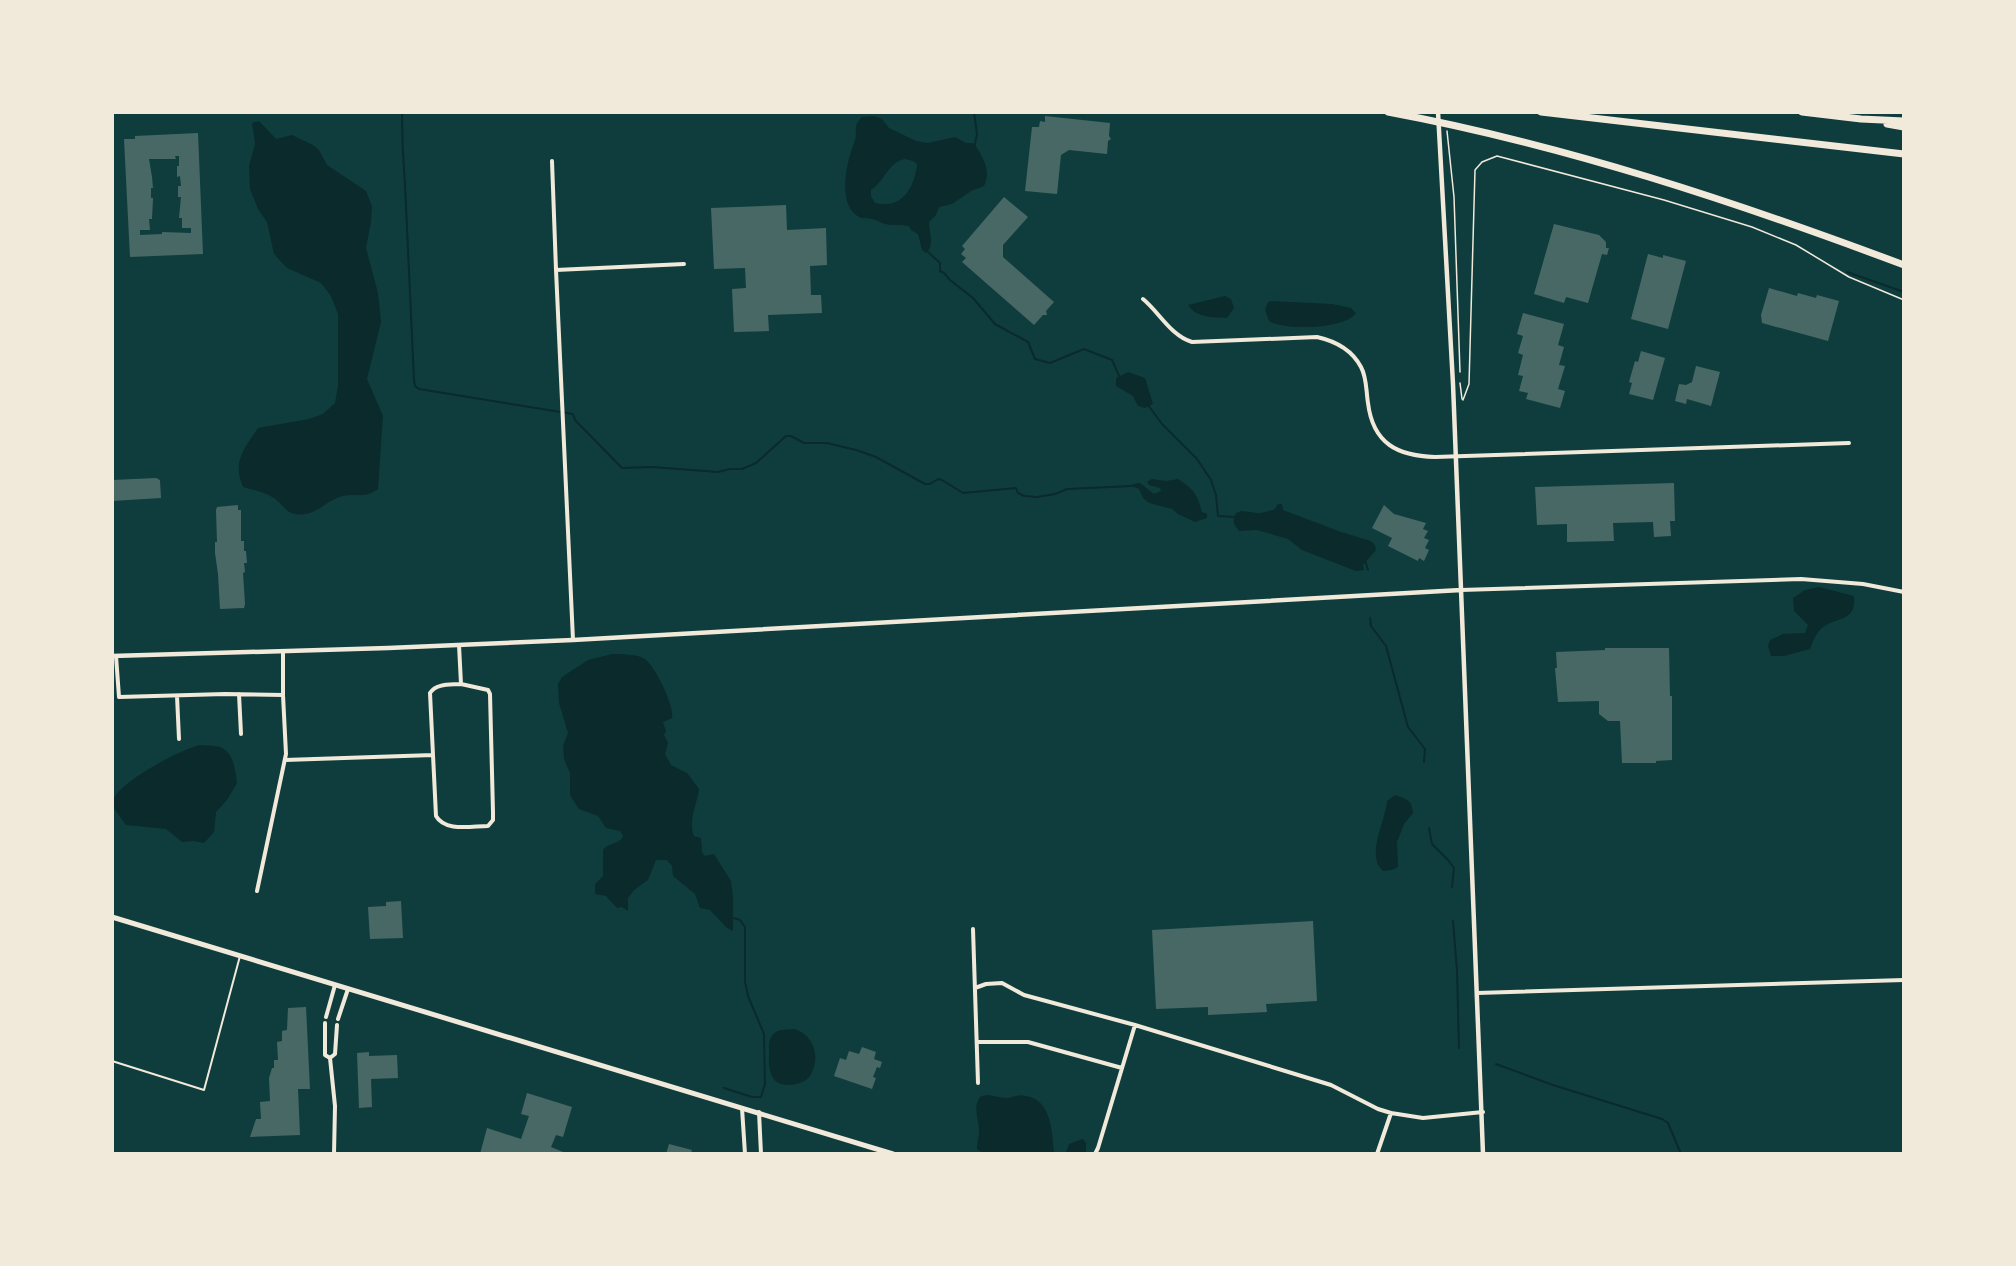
<svg xmlns="http://www.w3.org/2000/svg" width="2016" height="1266" viewBox="0 0 2016 1266" font-family="Georgia,serif">
  <style>
    .water { fill: #0a2a2b; fill-rule: evenodd }
    .lines { fill: none; stroke-linecap: round; stroke-linejoin: round }
    .stream { stroke: #0a2a2b; stroke-width: 2 }
    .building { fill: #486865; fill-rule: evenodd }
    .path { stroke: #f1e9da; stroke-width: 1.5 }
    .service { stroke: #f1e9da; stroke-width: 2 }
    .minor { stroke: #f1e9da; stroke-width: 4 }
    .tertiary { stroke: #f1e9da; stroke-width: 4.5 }
    .secondary { stroke: #f1e9da; stroke-width: 5 }
    .motorway { stroke: #f1e9da; stroke-width: 7 }
  </style>
  <rect width="100%" height="100%" fill="#0f3d3e"/>
  <path class="water" d="M874 116 882 119 889 128 916 141 928 143 955 137 966 143H974C982 157 992 169 984 186L971 191 952 204 939 207 936 215 929 222C929 233 935 245 926 253L922 250 918 234 911 230 909 226C901 224 893 226 885 224 881 223 877 220 872 219 868 218 863 219 859 217 836 204 847 161 854 143 859 132 851 128 862 117ZM905 159 913 161 917 164C915 188 901 210 875 203L871 196V190C885 181 888 162 905 159Z
    M259 121 276 139 292 135 313 145 319 150 327 165 366 191 372 206 371 222 366 248 378 293 381 322 367 379 383 416 378 489C364 499 358 493 343 496 329 499 319 512 305 514 287 517 285 506 274 498 265 492 253 490 243 487 232 461 244 449 258 428L309 419 323 414 335 403 338 386V314L331 296 321 283 287 268 274 254 267 222 258 209 250 189 249 166 255 144 252 123Z
    M1225 296 1231 299 1234 308 1227 318C1213 317 1196 318 1188 305Z
    M1272 301 1332 304 1351 308 1356 313C1346 329 1284 331 1269 321L1265 310 1268 302Z
    M1128 372 1145 378 1153 404 1145 408 1138 406 1133 396 1116 386V378Z
    M1152 479 1166 481 1178 479C1193 489 1197 493 1202 512L1207 514V518L1195 522 1178 514 1172 509 1149 503 1143 498 1139 489 1131 486 1133 484 1140 483 1154 494 1161 491 1160 488 1149 485 1147 482Z
    M1278 504H1282L1283 510 1341 532 1371 541 1375 545 1376 550 1363 565 1364 570 1356 571 1302 550 1288 539 1257 530 1239 531 1234 524C1232 504 1249 514 1260 513 1266 513 1268 510 1274 510Z
    M1819 587 1854 596C1857 625 1832 615 1818 632 1815 636 1812 644 1810 649L1784 656H1771L1768 646 1770 640 1783 634 1805 633 1808 625 1794 611 1793 598 1805 590Z
    M612 654C622 654 636 654 645 659 655 666 675 707 672 718L663 722 666 731 664 735 668 743 665 754 671 765 687 773 699 789C697 805 688 820 694 836L701 838 702 852 705 856 714 854 731 881 733 897V931L727 928 710 910 700 908 695 894 673 876 672 866 667 860H656L648 880 634 890 628 898V911L622 907 617 908 606 896 595 894V884L603 876V850C608 842 620 845 623 836L620 831 606 828 598 816 579 809 570 795V773L564 759 563 746 568 733 559 703 558 684 562 677 588 660Z
    M200 745C205 746 209 745 214 746 233 747 235 768 237 783L227 800 216 812 214 832 204 843 193 841 182 842 166 829 126 825 113 807C113 803 112 801 114 798 122 781 181 749 200 745Z
    M1395 795C1407 799 1412 800 1413 813L1404 824 1397 842 1398 867 1392 870 1383 871C1365 855 1386 820 1387 801Z
    M794 1029C813 1034 821 1056 811 1074 808 1080 803 1082 796 1084 772 1089 768 1073 769 1053 769 1046 768 1037 776 1032 781 1029 788 1030 794 1029Z
    M989 1095C995 1096 1001 1098 1008 1098 1014 1097 1019 1094 1026 1096 1052 1100 1052 1133 1054 1153H983L977 1149C977 1143 978 1139 979 1134 980 1119 971 1108 981 1096Z
    M1083 1139 1086 1143V1153H1063L1066 1152 1069 1144Z"/>
  <g class="lines">
    <path class="stream" d="M402 112C402 137 403 161 405 185L414 380 415 386 419 389 573 414 575 420 622 468 652 467 718 472 730 469H742L756 463 786 436H791L804 443H827L856 450 876 457 925 484H930L938 479 942 480 963 493 1016 488 1018 493 1024 496 1037 497 1055 494 1067 489 1132 486
      M974 112 977 134 975 144
      M928 252 940 263V271L944 273 950 280 973 298 995 324 1028 342 1035 359 1050 363 1084 349 1112 360 1120 378
      M1847 272 1904 292
      M1148 405 1162 424 1197 459 1211 480 1216 495 1218 516 1235 517
      M1365 560 1368 570
      M1370 618 1371 626 1386 646 1408 727 1425 749 1424 762
      M1429 828 1432 844 1448 860 1454 868 1452 887
      M1453 921 1457 971 1459 1048
      M1496 1064 1553 1085 1662 1119 1668 1123 1681 1154
      M724 1088 752 1097H761L765 1084 764 1034 748 996 745 982V927L740 920 734 918"/>
  </g>
  <path class="building" d="M1045 116 1110 123 1109 136 1111 139 1108 141 1107 154 1069 150 1061 155 1057 194 1025 191 1032 127H1039L1040 121 1045 122Z
    M198 133 203 254 130 257 124 139H135V136ZM175 156H179V166H177V177L180 176 181 186H178V197H181L179 218H182V228H191V233L162 232V234L140 235V230H150L149 219H152L153 198H151V188H153L152 177 149 159H176Z
    M1004 197 1028 217 1003 245V257L1054 302 1046 311 1047 315H1043L1034 325 962 262 966 258 961 254 965 249 962 246Z
    M786 205 787 230 826 228 827 265 810 266 811 295H821L822 313 768 315 769 331 734 332 732 289 746 288 745 268 714 269 711 208Z
    M1554 224 1599 235 1606 242V248H1609L1607 255 1602 254 1588 303 1566 297 1564 303 1534 294Z
    M1648 254 1663 258V255L1686 261 1668 329 1631 319Z
    M1769 288 1797 296 1798 293 1816 298 1817 295 1839 301 1828 341 1762 323 1761 315Z
    M1523 313 1564 324 1558 345 1564 347 1559 365 1565 366 1558 389 1565 391 1560 408 1526 399 1528 393 1519 391 1523 376 1518 375 1523 355 1518 353 1523 336 1517 334Z
    M1641 351 1665 358 1653 400 1629 394 1632 383 1629 382 1635 361 1638 362Z
    M1696 366 1720 372 1711 406 1687 399 1686 404 1675 401 1679 384 1686 385 1692 382Z
    M156 478 160 480 161 498 112 501V480Z
    M1674 483 1675 521H1670L1671 536 1654 537 1653 522 1613 523 1614 541 1567 542V524L1537 525 1535 487Z
    M238 505V510H241V541H244V551H246L247 563H244L245 572 243 573 245 604 244 608 220 609 218 574 215 553V542H217L216 510 217 507Z
    M1384 505 1394 514 1426 523 1423 529 1428 531 1424 538 1429 540 1425 548 1429 550 1424 561 1419 558 1418 561 1388 546 1392 538 1372 528Z
    M1605 648H1669L1670 696H1672V760L1656 761V763H1622L1620 721H1608L1599 714V701L1558 702 1555 668H1557L1556 652 1605 650Z
    M401 901 403 938 370 939 368 907 386 906V902Z
    M1313 921 1317 1001 1266 1004 1267 1012 1208 1015V1007L1156 1009 1152 930Z
    M306 1007 310 1089H298L300 1135 250 1137 256 1119H261L260 1102 270 1101 269 1078 272 1068H274V1060H278L277 1042 282 1041V1031L287 1030 288 1008Z
    M862 1047 876 1052 874 1059 882 1062 880 1068 877 1067 873 1077 876 1078 872 1089 834 1076 840 1058 846 1060 849 1051 859 1054Z
    M369 1052V1056L397 1055 398 1078 371 1079 372 1107 359 1108 357 1053Z
    M527 1093 572 1107 563 1137 556 1135 551 1147 568 1154H480L487 1128 521 1139 529 1116 521 1114Z
    M669 1144 692 1150 691 1154H666Z"/>
  <g class="lines">
    <path class="path" d="M1447 131 1454 197 1460 372
      M1460 383 1462 399
      M1463 400 1469 384 1475 170 1482 162 1497 156 1664 200 1752 227 1796 245 1849 277 1904 300"/>
    <path class="service" d="M112 1061 204 1090 240 956"/>
    <path class="minor" d="M552 161 556 270
      M1143 299C1159 312 1171 336 1192 342L1317 337C1335 341 1352 350 1361 367 1367 378 1366 391 1368 403 1373 444 1398 456 1435 457L1849 443
      M1461 590 1801 579 1863 584 1904 592
      M573 640 556 270 684 264
      M283 652V695
      M116 656 119 697 225 694 283 695 286 754 257 891
      M239 694 241 734
      M177 696 179 739
      M433 755 436 816C445 832 471 826 488 826L493 820V812L490 694 488 690 461 684
      M285 760 433 755 430 693C436 683 451 685 461 684L459 645
      M973 929 978 1083
      M975 988 986 984 1002 983 1024 995 1135 1025 1331 1085 1378 1109 1391 1113 1423 1118 1483 1112
      M1477 993 1904 980
      M326 1017 335 985
      M338 1019 348 989
      M325 1023V1055L330 1058 335 1106 334 1154
      M977 1042H1028L1122 1068
      M330 1058 335 1054 337 1025
      M742 1108 745 1154
      M759 1112 761 1154
      M1095 1154 1098 1148 1135 1025
      M1377 1154 1391 1113"/>
    <path class="tertiary" d="M1438 112 1453 384 1483 1154
      M112 656 388 648 573 640 1461 590"/>
    <path class="secondary" d="M112 917 893 1154"/>
    <path class="motorway" d="M1388 112C1565 145 1736 202 1904 265
      M1541 112 1904 154
      M1802 112 1861 119 1904 121
      M1887 124 1904 127"/>
  </g>
  <rect width="2016" height="1266" fill="none" stroke="#f1e9da" stroke-width="228"/>
</svg>
